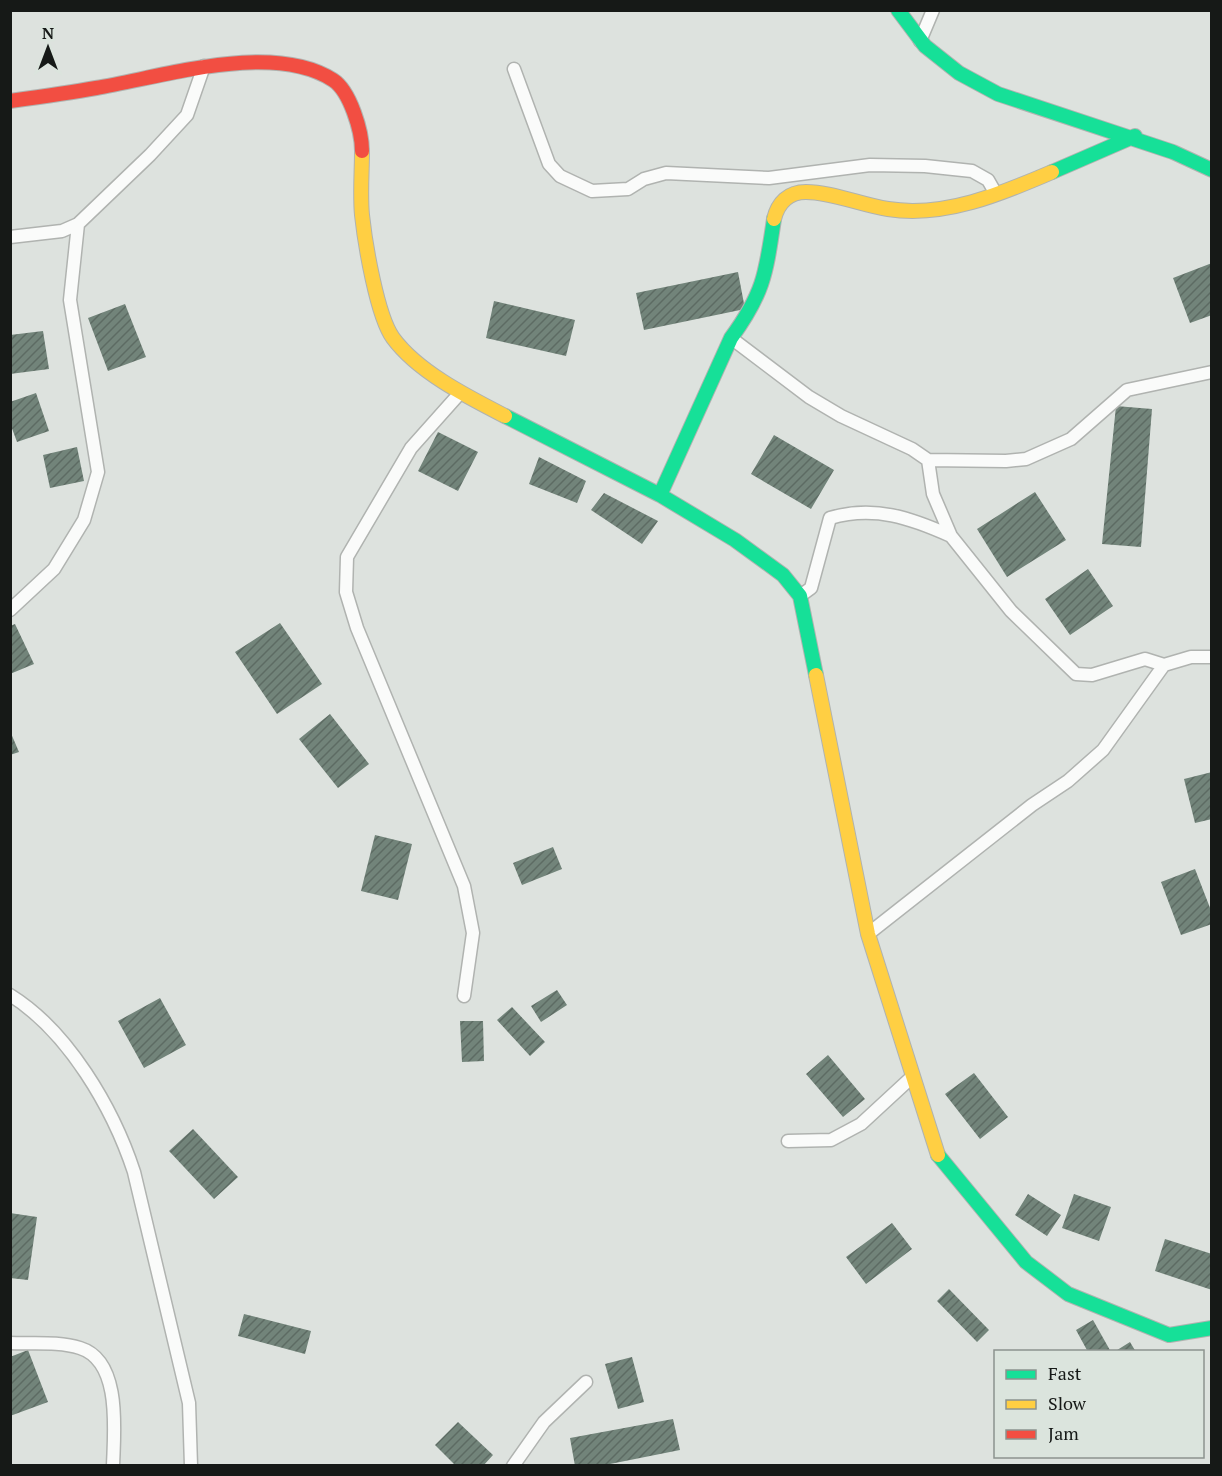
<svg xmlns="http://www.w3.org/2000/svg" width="1222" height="1476" viewBox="0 0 1222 1476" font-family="'PT Serif',serif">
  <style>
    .building { fill: url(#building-hatch) }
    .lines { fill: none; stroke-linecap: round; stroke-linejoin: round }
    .street-casing { stroke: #b0b3b0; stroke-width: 15 }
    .fast-casing { stroke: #b0b3b0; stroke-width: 16 }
    .slow-casing { stroke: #b0b3b0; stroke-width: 16 }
    .jam-casing { stroke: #b0b3b0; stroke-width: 16 }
    .street { stroke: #fafbfa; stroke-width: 12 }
    .fast { stroke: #16e098; stroke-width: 14 }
    .slow { stroke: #ffcf43; stroke-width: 14 }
    .jam { stroke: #f24e42; stroke-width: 14 }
  </style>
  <defs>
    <pattern id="building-hatch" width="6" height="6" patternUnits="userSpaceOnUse" patternTransform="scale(1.5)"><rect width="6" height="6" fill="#72847a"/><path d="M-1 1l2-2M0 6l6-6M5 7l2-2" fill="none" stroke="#5d6b63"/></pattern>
  </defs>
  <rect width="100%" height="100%" fill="#dde2de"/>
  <path class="building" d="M1212 263V315L1190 323 1173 278Z
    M738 272 745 309 644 330 636 293Z
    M494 301 575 320 566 356 486 338Z
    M125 304 146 357 108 371 88 318Z
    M43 331 49 369 10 374V335Z
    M36 393 49 431 17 442 10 423V402Z
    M1116 406 1152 409 1141 547 1102 544Z
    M438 432 478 452 458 491 418 471Z
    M774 435 834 470 811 509 751 474Z
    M77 447 84 481 50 488 43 455Z
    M539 457 586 481 577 503 529 484Z
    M1035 492 1066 540 1007 577 977 529Z
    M604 493 658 521 642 544 591 510Z
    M1088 569 1113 606 1070 635 1045 599Z
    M280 623 322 684 277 714 235 652Z
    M15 624 34 664 10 674V626Z
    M330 714 369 764 338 788 299 739Z
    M10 731 19 752 10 755Z
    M1212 772V819L1195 823 1184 779Z
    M375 835 412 844 398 900 361 891Z
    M553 847 562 869 522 885 513 863Z
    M1195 869 1212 913V924L1181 935 1161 882Z
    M557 990 567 1005 541 1022 531 1006Z
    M160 998 186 1045 144 1068 118 1021Z
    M512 1007 545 1042 530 1056 497 1020Z
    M460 1021H483L484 1061 462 1062Z
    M828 1055 865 1099 843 1117 806 1074Z
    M974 1073 1008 1117 980 1139 945 1094Z
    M193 1129 238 1177 214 1199 169 1151Z
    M1028 1194 1061 1215 1047 1236 1015 1215Z
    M1074 1194 1111 1207 1099 1241 1062 1228Z
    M10 1213 37 1217 28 1280 10 1278Z
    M892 1223 912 1249 866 1284 846 1257Z
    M1165 1239 1212 1254V1290L1155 1271Z
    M949 1289 989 1330 977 1342 937 1301Z
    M244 1314 311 1331 305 1354 238 1336Z
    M1093 1320 1111 1352H1088L1076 1330Z
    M1130 1342 1136 1352H1114Z
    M28 1350 48 1402 10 1416V1357Z
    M632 1357 644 1402 618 1409 605 1364Z
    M673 1419 680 1450 600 1466H575L570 1438Z
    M458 1422 493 1455 483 1466H456L435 1445Z"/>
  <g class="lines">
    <defs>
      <path id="street" d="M920 41 933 10
        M514 69 549 164 560 176 592 191 628 189 644 179 666 173 769 178 870 165 925 166 972 171 988 180 996 194
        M10 237 62 231 78 224 150 155 187 115 204 66
        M731 338 809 397 841 416 912 449 928 460 1006 461 1026 459 1071 439 1127 390 1212 372
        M460 393 411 448 347 557 346 592 357 628 464 886 473 933 464 996
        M928 460 933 494 951 536 1011 611 1076 674 1092 675 1145 659 1164 665
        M800 596 811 588 830 518C874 505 911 518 951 536
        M10 610 54 569 84 520 98 472 70 300 78 224
        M868 934 1032 805 1068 781 1103 750 1164 665 1191 657H1212
        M10 995C68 1031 113 1108 134 1172L189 1403 191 1466
        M788 1141 831 1140 861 1124 913 1076
        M10 1343C33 1344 59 1341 80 1348 122 1361 114 1432 113 1466
        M513 1466 544 1422 586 1382"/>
      <path id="fast" d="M898 10 925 46 959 73 998 94 1173 152 1212 170
        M1052 172 1135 136
        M505 416 660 495 735 540 783 575 800 596 816 675
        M660 495 731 338C764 293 766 273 774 219
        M938 1155 1026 1262 1068 1294 1169 1335 1212 1328"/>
      <path id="slow" d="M362 151C362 172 360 194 362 215 365 243 377 316 393 338 418 372 468 397 505 416
        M774 219C778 203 788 192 806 192 832 192 861 205 888 209 944 218 1001 194 1052 172
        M816 675 868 934 938 1155"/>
      <path id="jam" d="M10 101C39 97 68 93 96 88 163 77 272 41 333 80 350 91 362 131 362 151"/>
    </defs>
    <use href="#street" class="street-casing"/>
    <use href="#fast" class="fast-casing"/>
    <use href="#slow" class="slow-casing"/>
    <use href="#jam" class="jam-casing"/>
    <use href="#street" class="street"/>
    <use href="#fast" class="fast"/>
    <use href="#slow" class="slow"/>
    <use href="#jam" class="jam"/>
  </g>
  <rect width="1222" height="1476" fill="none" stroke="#161917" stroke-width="24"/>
  <rect x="994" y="1350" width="210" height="108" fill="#dbe4dd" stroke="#8c938e" stroke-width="1.5"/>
  <rect x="1006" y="1370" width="30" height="9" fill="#16e098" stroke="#8c938e" stroke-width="1.5"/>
  <text x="1048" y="1380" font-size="18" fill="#161917">Fast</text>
  <rect x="1006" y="1400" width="30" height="9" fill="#ffcf43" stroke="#8c938e" stroke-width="1.5"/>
  <text x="1048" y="1410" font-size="18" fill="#161917">Slow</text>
  <rect x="1006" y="1430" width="30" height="9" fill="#f24e42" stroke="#8c938e" stroke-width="1.5"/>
  <text x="1048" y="1440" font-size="18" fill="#161917">Jam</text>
  <g transform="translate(48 48)" stroke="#dbe4dd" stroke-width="4.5" paint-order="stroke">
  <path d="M0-4.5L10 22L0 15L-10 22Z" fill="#161917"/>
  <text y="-9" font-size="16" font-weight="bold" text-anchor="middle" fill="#161917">N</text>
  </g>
</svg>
